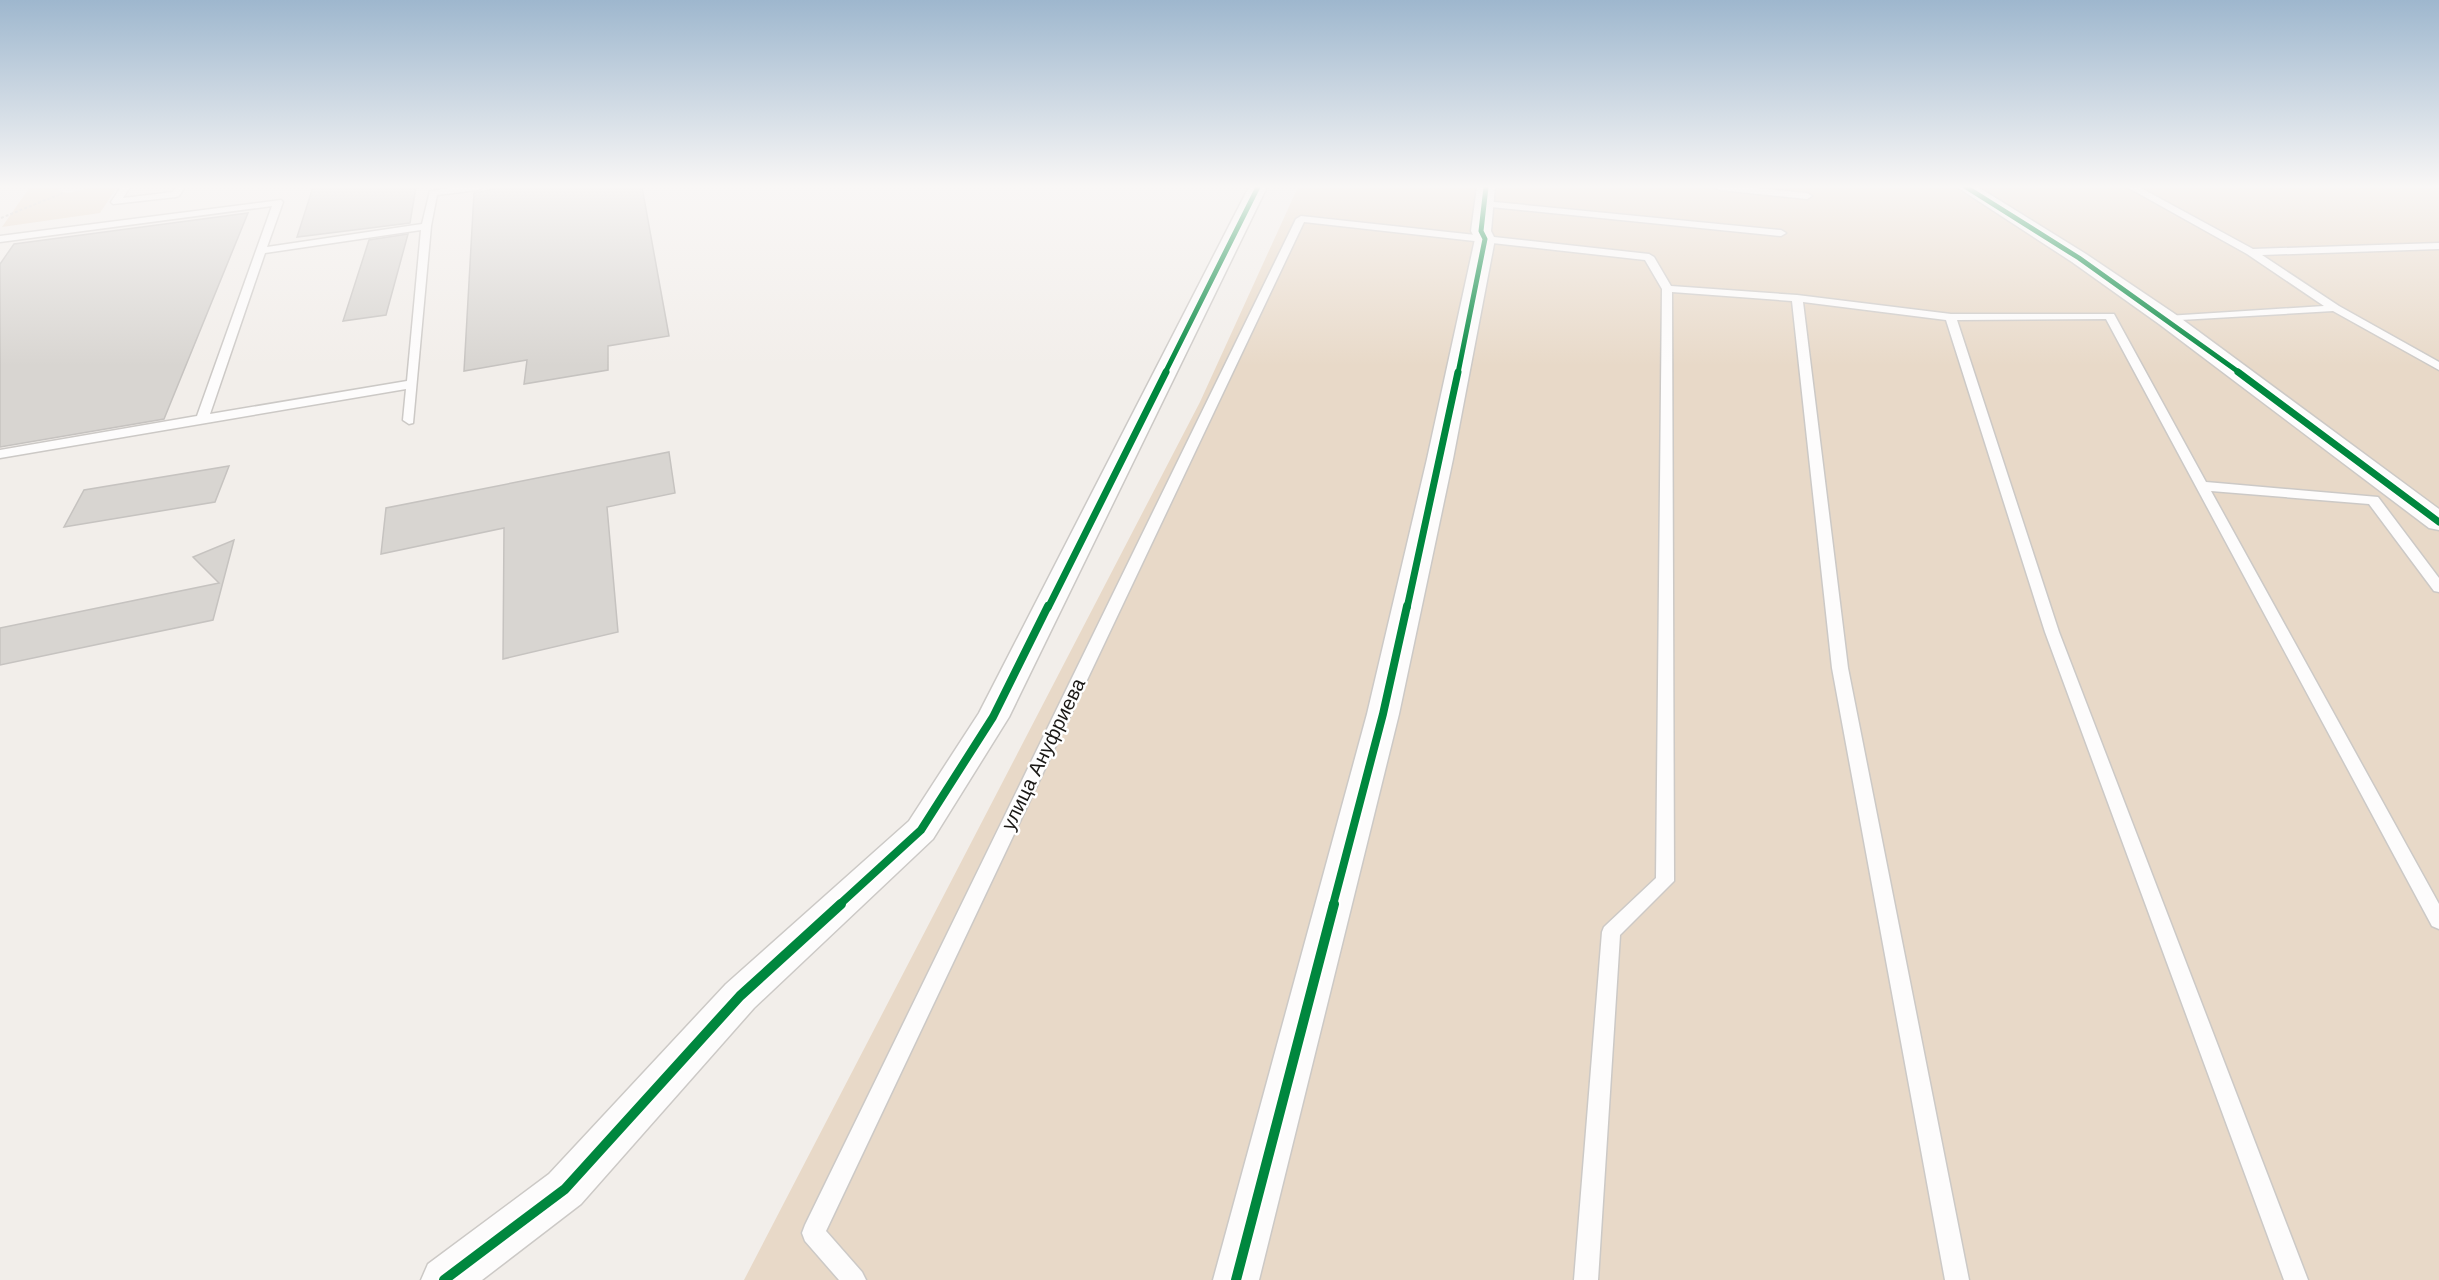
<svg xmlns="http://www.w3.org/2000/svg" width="2439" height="1280" viewBox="0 0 2439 1280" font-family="Helvetica,sans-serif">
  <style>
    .green { fill: #e8d9c8 }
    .building { fill: #d8d5d1; stroke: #c6c3c0; stroke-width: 1.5 }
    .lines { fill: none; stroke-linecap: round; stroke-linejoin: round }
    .lane-casing { stroke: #ccc9c6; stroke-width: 3 }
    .street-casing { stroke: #ccc9c6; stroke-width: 3 }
    .path { stroke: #cfcdcb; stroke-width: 2; stroke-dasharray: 3 2; stroke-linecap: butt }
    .lane { fill: #fdfcfc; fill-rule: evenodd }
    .street { fill: #fdfcfc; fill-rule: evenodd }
    .cycleway-far3-casing { stroke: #fff; stroke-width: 8 }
    .cycleway-far2-casing { stroke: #fff; stroke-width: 10 }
    .cycleway-far1-casing { stroke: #fff; stroke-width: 12 }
    .cycleway-casing { stroke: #fff; stroke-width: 14 }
    .cycleway-far3 { stroke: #00873e; stroke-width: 5 }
    .cycleway-far2 { stroke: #00873e; stroke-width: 7 }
    .cycleway-far1 { stroke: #00873e; stroke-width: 8 }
    .cycleway { stroke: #00873e; stroke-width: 10 }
    .labels { text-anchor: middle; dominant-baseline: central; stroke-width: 5; stroke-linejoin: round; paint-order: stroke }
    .street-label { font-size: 20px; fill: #1b1916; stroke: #fff }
  </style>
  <rect width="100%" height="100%" fill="#f2eeea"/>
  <path class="green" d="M30 187H60L58 191 68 193 93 187H117L100 213 2 227Z
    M1298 187H2439V1280H744L1200 402Z"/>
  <path class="building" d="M313 187H416L410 223 297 237Z
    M504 187H642L669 336 608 346V370L524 384 527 360 464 371 474 193Z
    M248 213 164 419 0 447V264L14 244Z
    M408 234 386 315 343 321 369 240Z
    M669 452 675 493 607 507 618 632 503 659 504 528 381 554 386 508Z
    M229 466 215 502 64 527 84 490Z
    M234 540 213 620 0 665V628L219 583 193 557Z"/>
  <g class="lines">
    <defs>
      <path id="lane" d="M121 187H130L123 198 173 192 176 187H185L179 196 176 197 113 204 111 202Z
        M458 187H483L478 190 437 195 431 226 413 423 409 424 403 420 406 389 0 458V450L197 416 272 206 0 242V236L281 200 283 202 267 247 422 224 430 191ZM421 230 407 381 210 414 265 253Z
        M1715 187H1745L1807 193 1812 196 1807 199 1720 190Z
        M2127 187H2139L2253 249 2439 243V249L2262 255 2339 306 2439 362V370L2333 311 2163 321V317L2167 316 2324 306 2247 254Z
        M1484 201 1781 230 1786 233 1781 236 1481 206 1479 204Z
        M1301 216 1649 254 1654 257 1671 286 1797 295 1951 314H2114L2206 482 2378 497 2439 578V592L2434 591 2369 504 2211 491 2439 904V929L2432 926 2106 319 1957 320 2059 632 2308 1280H2284L2045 632 1946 320 1803 302 1848 668 1969 1280H1945L1832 668 1792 301 1672 292 1674 881 1620 935 1598 1280H1574L1602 932 1604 927 1656 878 1662 289 1645 260 1304 222 826 1231 862 1272 866 1280H839L805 1241 802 1233 805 1225 1296 219Z"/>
      <path id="street" d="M1249 187H1267L1009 717 933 839 754 1008 581 1204 482 1280H421L428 1264 549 1174 726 984 909 821 979 713Z
        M1477 187H1495L1491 231 1495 239 1453 459 1399 714 1259 1280H1213L1367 714 1427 459 1475 239 1471 231Z
        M1957 187H1978L2086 254 2175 314 2439 509V530L2429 528 2159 324 2072 262Z"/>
    </defs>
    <use href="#lane" class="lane-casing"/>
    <use href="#street" class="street-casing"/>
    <path class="path" d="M1 218 63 193"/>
    <use href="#lane" class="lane"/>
    <use href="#street" class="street"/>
    <defs>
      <path id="cycleway-far3" d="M1966 187 2079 258 2240 373
        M1165 373 1258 187
        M1458 373 1485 239 1481 231 1486 187"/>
      <path id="cycleway-far2" d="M2238 372 2439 522
        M1048 608 1166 372
        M1407 608 1458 372"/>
      <path id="cycleway-far1" d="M839 905 921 830 993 717 1048 606
        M1333 905 1383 714 1407 606"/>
      <path id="cycleway" d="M444 1280 565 1189 740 996 841 904
        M1236 1280 1334 904"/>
    </defs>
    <use href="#cycleway-far3" class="cycleway-far3-casing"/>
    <use href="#cycleway-far2" class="cycleway-far2-casing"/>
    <use href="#cycleway-far1" class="cycleway-far1-casing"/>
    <use href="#cycleway" class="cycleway-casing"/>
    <use href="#cycleway-far3" class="cycleway-far3"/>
    <use href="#cycleway-far2" class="cycleway-far2"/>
    <use href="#cycleway-far1" class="cycleway-far1"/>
    <use href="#cycleway" class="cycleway"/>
  </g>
  <linearGradient id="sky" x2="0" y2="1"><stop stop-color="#9eb7ce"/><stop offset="0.51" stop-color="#f9f7f6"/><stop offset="1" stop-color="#f9f7f6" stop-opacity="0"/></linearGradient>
  <rect width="2439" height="366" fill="url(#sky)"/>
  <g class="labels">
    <g class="street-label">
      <text transform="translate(1043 754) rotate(-64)">улица Ануфриева</text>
    </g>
  </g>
</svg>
